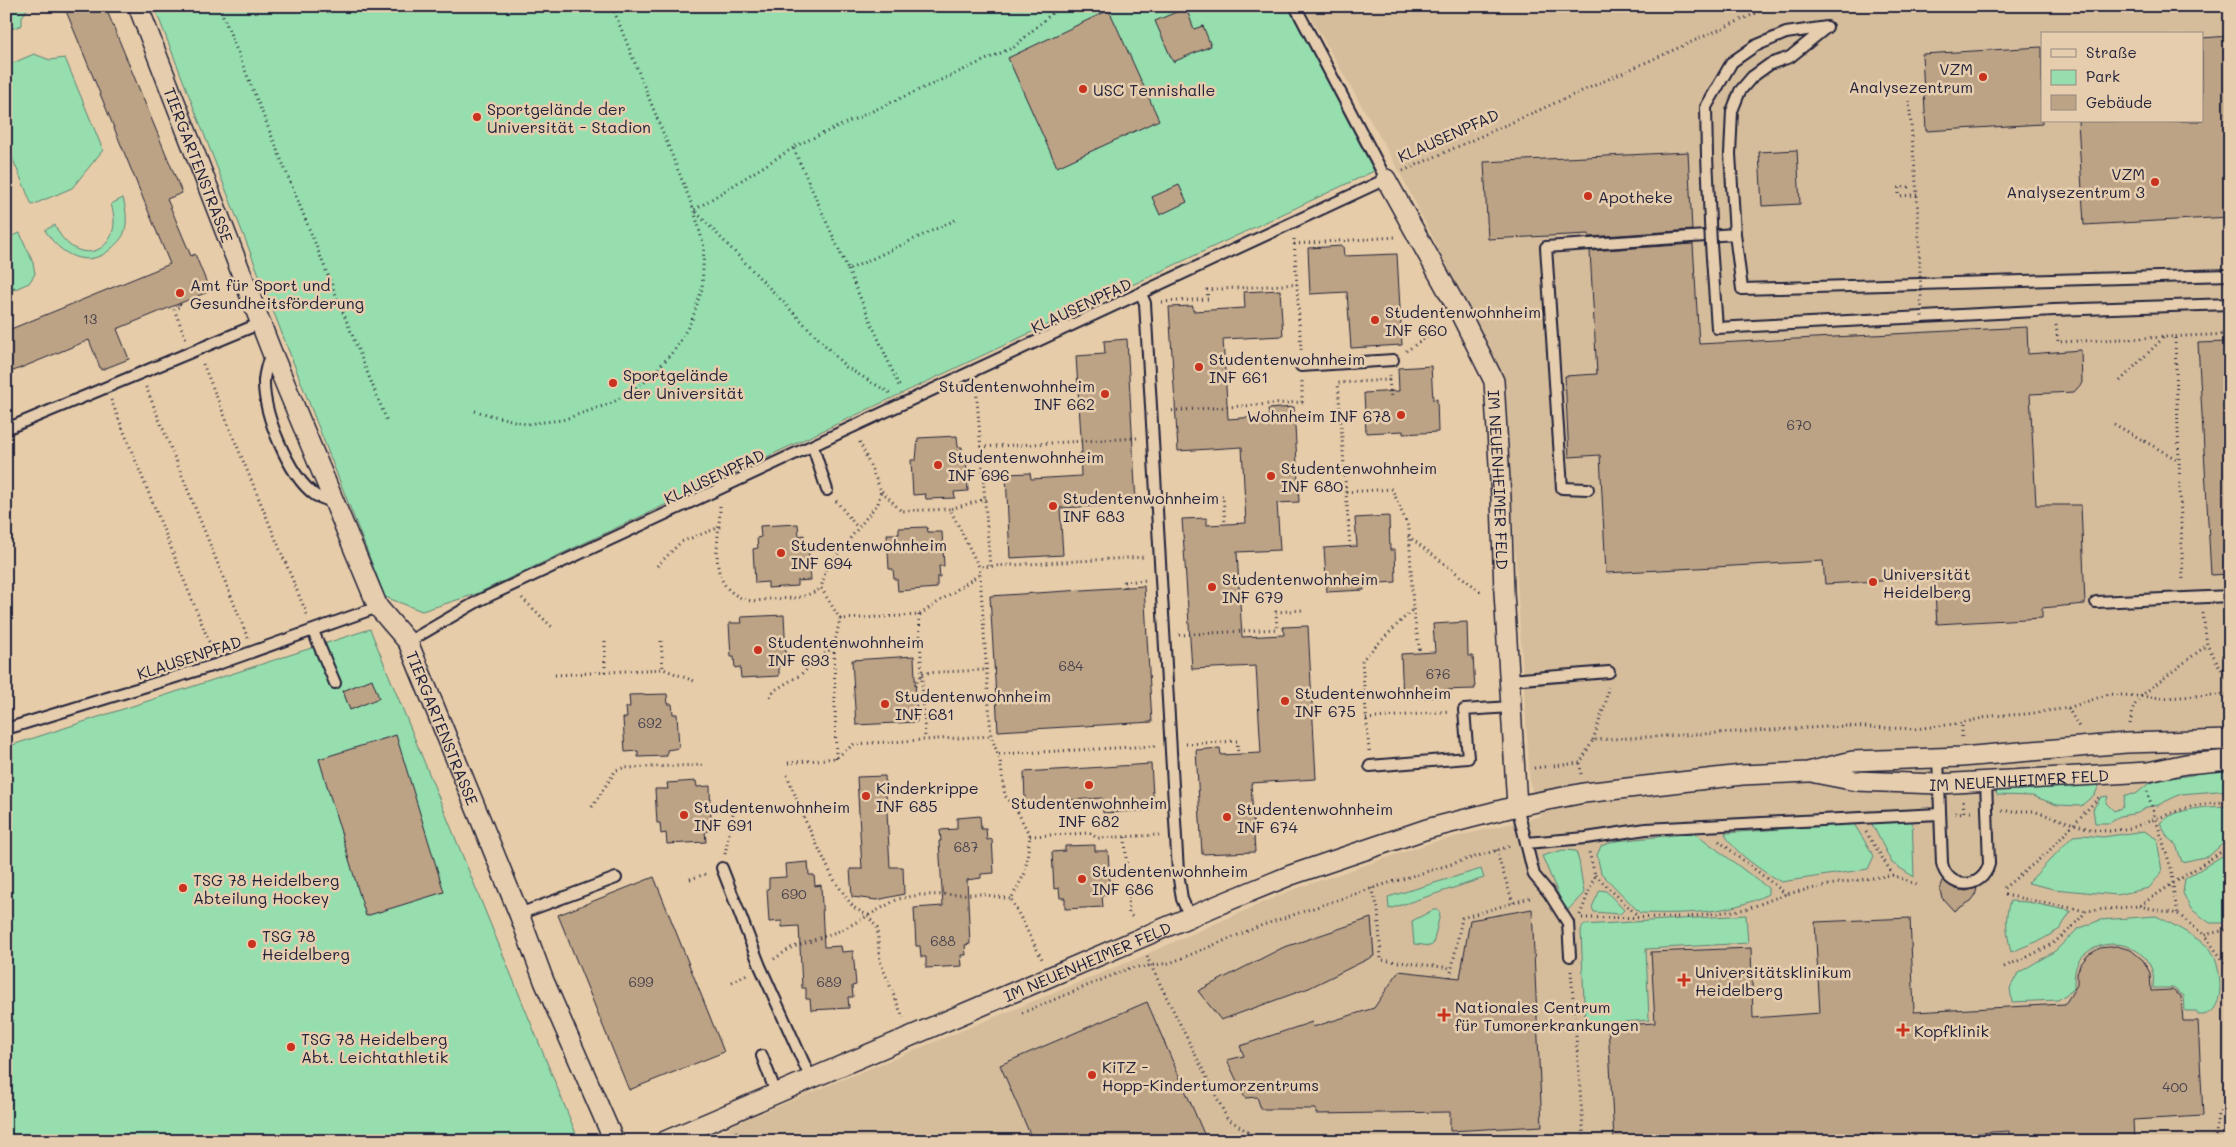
<svg xmlns="http://www.w3.org/2000/svg" width="2236" height="1147" viewBox="0 0 2236 1147" font-family="Mali,sans-serif">
  <style>
    .built { fill: #d5bd9c; fill-rule: evenodd }
    .green { fill: #96dead; stroke: #5c8074 }
    .building { fill: #bca385; stroke: #22223b }
    .lines { fill: none; stroke-linecap: round; stroke-linejoin: round }
    .service-casing { stroke: #22223b; stroke-width: 14 }
    .minor-casing { stroke: #22223b; stroke-width: 22 }
    .path { stroke: #22223b; stroke-width: 3; stroke-dasharray: 1 4; stroke-linecap: butt }
    .service { stroke: #e5cdae; stroke-width: 10 }
    .minor { stroke: #e5cdae; stroke-width: 19 }
    .service-bridge-casing { stroke: #22223b; stroke-width: 14; stroke-linecap: butt }
    .path-bridge { stroke: #22223b; stroke-width: 3; stroke-dasharray: 1 4; stroke-linecap: butt }
    .service-bridge { stroke: #e5cdae; stroke-width: 10 }
    .poi-dot { fill: #c8321e; stroke: #e5cdae; stroke-width: 2 }
    .labels { text-anchor: middle; dominant-baseline: central; stroke-width: 5; stroke-linejoin: round; paint-order: stroke }
    .number-label { font-size: 14px; fill: #48424e }
    .poi-label { font-size: 16px; fill: #22223b; stroke: #e5cdae; text-anchor: start }
    .street-label { font-size: 16px; fill: #22223b; stroke: #e5cdae }
  </style>
  <rect width="100%" height="100%" fill="#e6cca8"/>
  <filter id="ink" filterUnits="userSpaceOnUse"><feTurbulence type="fractalNoise" baseFrequency=".02" numOctaves="2"/><feDisplacementMap in="SourceGraphic" scale="10" xChannelSelector="R" yChannelSelector="G"/><feConvolveMatrix kernelMatrix="1 2 1 2 8 2 1 2 1" color-interpolation-filters="sRGB"/></filter>
  <g filter="url(#ink)">
    <path class="built" d="M1304 6H2230V1141H708L735 1124 1131 961 1289 891 1430 843 1541 816 1530 784 1504 379 1396 165ZM2042 34H2202V121H2042Z"/>
    <path class="green" d="M6 6H29L22 17V25L6 31Z
      M154 6H1288L1374 171 476 594 422 611 385 597Z
      M34 54 50 60 65 58 103 150 72 188 32 205 6 143V66Z
      M123 198C126 209 128 222 124 233 122 239 116 244 112 248 87 271 59 254 45 230L55 225C75 272 127 252 111 204Z
      M20 233 33 263 35 274 29 283 6 293V266L9 258 6 252V238Z
      M370 629 579 1141H6V747Z
      M2230 767V790L2181 794 2158 805 2147 807 2138 813 2120 816 2110 823H2095L2093 809 2101 797 2108 796 2106 803 2114 811 2123 807 2125 795 2136 794 2148 784 2163 779 2192 775 2213 768Z
      M2093 782 2099 786 2095 794 2081 806 2057 805 2033 796 1997 795 1996 791 2000 786Z
      M2230 806V837L2209 856 2182 862 2176 845 2168 838 2160 823C2177 807 2208 807 2230 806Z
      M1912 817 1914 877 1892 863 1871 822Z
      M1854 824 1874 856 1868 869 1781 882C1765 873 1730 850 1725 833Z
      M2144 831 2157 839 2162 872 2149 888 2117 895 2054 889 2028 883 2073 836 2083 835 2103 837Z
      M1695 833 1768 888V894C1730 914 1683 914 1640 913L1601 873 1597 855 1601 846 1616 841Z
      M1563 850 1576 851 1579 861 1584 893 1566 912 1542 856Z
      M2230 851V914L2222 923H2210L2191 909 2183 893 2185 879Z
      M1481 869 1484 878 1389 909 1388 897Z
      M1600 890 1606 891 1624 910 1620 914 1594 912 1592 907Z
      M2010 901 2028 902 2071 911 2060 929 2041 940 2011 952C2007 934 2004 919 2010 901Z
      M1433 910H1438L1440 914 1433 944 1431 946 1414 944 1412 921Z
      M1746 915 1748 943 1646 949 1649 1020 1585 1025 1581 931 1583 925Z
      M2156 916C2165 920 2206 942 2211 950 2222 967 2228 1018 2198 1015L2196 1011H2185L2184 996 2173 988H2153C2153 983 2154 977 2153 973 2144 940 2100 935 2080 959 2074 967 2074 980 2074 989L2058 1000 2012 1002 2010 988 2018 973 2055 951 2078 929 2100 920Z"/>
    <path class="building" d="M64 6H105L182 193 167 199 191 256 195 254 210 291 117 329 129 359 101 370 89 340 6 374V331L170 264Z
      M1186 8 1194 29 1203 26 1211 46 1173 62 1155 21Z
      M1109 10 1159 120 1057 167 1008 58Z
      M2230 36V217L2084 225 2078 121H2202V38Z
      M2042 47V124L1926 131 1922 54Z
      M1797 150 1800 204 1762 206 1759 152Z
      M1688 152 1692 230 1589 237V234L1488 239 1484 162Z
      M1179 185 1187 202 1160 215 1152 197Z
      M1693 244 1699 344 2027 327 2028 354 2081 350 2082 383 2074 392 2030 394 2036 505H2081L2085 604 2042 608V618L1937 624 1934 578 1825 584 1823 561 1606 573 1600 455 1569 457 1565 376 1597 374 1590 251Z
      M1343 246 1344 256 1397 254 1402 345 1351 348 1347 292 1310 294 1308 248Z
      M1280 290 1283 336 1223 339 1228 419 1269 416 1268 409 1294 407 1299 502 1277 503 1280 550 1237 552 1242 637 1284 635 1283 627 1308 626 1316 779 1251 783 1255 852 1202 854 1196 750 1220 748 1221 755 1261 753 1256 666 1192 669 1182 519 1207 518V525L1246 523 1242 447 1178 451 1169 307 1193 306V311L1245 308 1244 292Z
      M1127 339 1136 504 1060 508 1063 555 1010 558 1006 474 1030 473 1031 479 1081 476 1080 453H1082L1076 356 1105 354 1104 341Z
      M2226 342 2227 361 2230 360V574L2211 575 2198 343Z
      M1431 366 1433 400 1437 399 1438 432 1403 434V431L1366 433 1364 393 1399 391 1398 368Z
      M957 436 958 447H962V457H966L968 491 954 492 955 498 926 499 925 494 913 495 911 460H916L918 438Z
      M1389 516 1390 550H1395L1396 582 1364 584V590L1327 592 1324 548 1357 546 1355 518Z
      M798 524 799 536 804 535 805 546 808 545 811 580 797 581V586L768 588V582L755 583 753 549 758 548 757 538 761 537 760 526Z
      M927 527 928 532H942L944 566H939L940 577H937V588L898 591 897 579H894L893 569H889L887 534H899V528Z
      M1144 586 1152 722 998 731 990 596Z
      M784 615 786 654H782L783 665H779V676L741 678 740 667 735 668 734 657H731L729 623H742L741 617Z
      M1467 622 1468 656H1473L1475 689 1441 690V697L1403 699 1401 654 1435 652 1433 624Z
      M914 656 917 722 856 725 852 660Z
      M372 679 379 698 350 710 343 691Z
      M667 694 668 704H672L673 714H677L679 748 667 750V756L638 757V751L625 752 623 718H627L626 707H630L629 695Z
      M396 735 444 892 366 916 319 759Z
      M1151 764 1154 810 1103 813 1102 798 1025 803 1024 772Z
      M885 776 890 867H903L904 894 877 900 852 897 850 869H862L857 777Z
      M696 781 697 787 710 786 711 820H708V831H705L706 842 667 844 666 833 661 834 660 823H657L655 789H668L667 783Z
      M980 816 981 829H986L987 840 992 839 994 873 981 874V878L967 880 970 944 965 945 966 955H961L962 966 926 968V957H921L920 946H916L914 908 943 906 939 841H941L940 830 957 829V818Z
      M1095 845V851H1108L1110 883 1105 884 1106 895H1102L1103 907 1065 909V898H1060L1059 888 1054 889 1052 852 1065 851V846Z
      M808 862 809 875H814L815 886 821 885 824 947 841 946 842 952 853 951 856 985 852 986 853 997H848L849 1008 811 1010 810 999H806V988H802L799 926 782 927V921L769 922 767 889 769 888V878L786 877 785 864Z
      M654 877 724 1052 629 1090 558 915Z
      M1943 880 1956 889 1966 891 1977 888 1975 896 1971 901 1954 911 1942 898 1940 890Z
      M1532 909 1542 1126 1450 1131V1112L1316 1114V1109H1261L1257 1097 1245 1098 1227 1060 1244 1056 1240 1046 1312 1022 1313 1027 1374 1008 1399 971 1460 978 1470 920Z
      M1371 918 1374 956 1309 988 1221 1020 1198 991 1282 948Z
      M1910 918 1914 1012 2065 1004 2077 985V974L2080 965 2088 955 2100 948 2116 946 2131 950 2143 960 2150 973 2151 991 2172 990 2181 996 2183 1021H2198L2203 1116 2133 1120 2134 1141H2009V1131L1948 1135V1141H1873V1134L1734 1141H1614L1608 1026 1655 1023 1651 952 1751 948 1753 1018 1820 1013 1815 922Z
      M1147 1002 1207 1141H1033L1000 1065Z"/>
    <g class="lines">
      <defs>
        <path id="service" d="M1827 27 1790 57 1770 64 1752 77 1740 91 1732 111 1730 154 1735 234 1742 289 2230 275
          M1707 156 1706 107 1732 62 1755 46 1786 33 1827 27
          M1711 244 1717 328 2054 310 2230 304
          M1141 294 1145 303 1178 872 1182 899 1190 917
          M271 353C268 361 265 371 264 380 263 413 288 475 315 495 320 498 328 500 333 502
          M1301 366 1393 360
          M6 429 261 323
          M813 447 827 490
          M1588 489 1562 488 1546 247 1735 234
          M2096 602 2230 596
          M313 631 335 683
          M408 642 480 600 1386 179 1295 6
          M1510 680 1609 672
          M6 729 218 664 378 607
          M1938 758 1942 863C1947 890 1982 891 1989 864L1986 781
          M1370 766 1468 758 1464 710 1511 707
          M1517 806 1534 875 1549 893 1568 923 1570 956
          M1526 843 1586 838 1646 829 1939 814
          M722 868 760 966 811 1079
          M519 914 616 878
          M762 1056 776 1093"/>
        <g id="minor">
          <path id="s1" d="M138 6 271 350 378 607 408 642 519 914 544 981 614 1141"/>
          <path id="s2" d="M1386 179 1461 315 1494 381 1501 498 1504 592 1517 806"/>
          <path id="s3" d="M1815 773 1856 781 1938 784 2148 772 2186 764 2230 760"/>
          <path id="s4" d="M665 1141 1218 905 1291 875 1427 829 1517 806 1584 793 1742 775 1808 772 1853 761 1961 757 2126 743 2230 740"/>
        </g>
      </defs>
      <use href="#service" class="service-casing"/>
      <use href="#minor" class="minor-casing"/>
      <path class="path" d="M219 6 387 421
        M793 148 694 210 846 367 890 393
        M1403 171 1772 6
        M1909 187 1899 188V196L1917 195
        M955 220 848 270 793 147 1014 47 1060 6
        M1294 239 1301 350
        M1294 244 1396 237
        M848 270 900 388
        M6 281 15 289
        M1162 302 1208 299 1207 290 1297 284
        M180 304 181 306 174 309 186 339
        M2056 325 2058 342 2230 334
        M2175 338 2183 582
        M1406 351 1444 326
        M203 364 308 617
        M1389 380 1391 397
        M2120 381 2164 337
        M976 386 990 566
        M146 387 248 638
        M111 400 212 649
        M475 411 526 424 562 420 612 403 649 379 676 348 692 320 702 289 704 247 694 210 612 6
        M1167 411 1302 402V381
        M2114 424 2178 460
        M981 447 1137 438
        M882 491 901 511 950 509
        M1346 492 1392 489 1409 529 1413 609 1420 653
        M986 499 950 509 979 567 1144 557
        M1172 499 1223 496 1225 524
        M836 501 858 528
        M720 506C720 540 704 587 747 600 753 602 763 600 770 599 792 598 802 600 821 588
        M1408 536 1480 591H1483
        M1350 547 1338 383 1389 380 1390 375
        M657 566 681 542 720 527
        M980 574 991 736 1000 760 1005 796 1014 805 1030 836 1025 873 1011 899 1042 959
        M1125 587 1124 582 1147 580
        M522 598 553 628
        M2203 613 2207 645 2230 684
        M919 615 925 739
        M840 619 919 615 980 574 979 567
        M1179 635 1277 629 1276 612 1303 610
        M605 641V672
        M661 641 663 669
        M834 647 836 758
        M555 675 663 669 694 681
        M915 686 923 673 985 670
        M770 697 775 690 800 675 834 646 840 619 821 588 826 569 878 503 881 491 859 440
        M2068 708 2079 727
        M1366 719 1450 711
        M2130 724 2134 706 2142 695 2207 645
        M1962 737V723
        M1593 740 1606 701 1608 687
        M1186 744 1237 741 1238 754
        M1369 751 1362 660 1413 609
        M999 754 1155 746
        M788 763 836 758 854 744 991 736
        M1534 768 1580 763
        M1581 774 1580 763 1593 740 1844 726 1915 729 1962 723 1991 716 2027 714 2068 708 2109 694 2163 698 2230 694
        M787 775 805 820 833 878 853 907 868 916 877 928 880 961 903 1018
        M2147 791 2172 871 2174 894 2178 914
        M1963 801 1964 813
        M592 807 616 770 623 768 703 765
        M2002 811H2033L2093 830 2110 831 2131 828 2191 806 2230 801
        M1955 813 1971 812
        M1866 832 1893 875 1917 885
        M1030 836 1090 833 1097 838 1160 835
        M1125 837 1129 914 1135 919
        M1719 841 1786 894
        M1496 850 1513 903
        M725 854 733 813
        M1595 875 1638 916
        M690 879 709 873
        M1372 888 1378 909 1381 960 1452 968 1462 918 1533 897
        M2004 888 2047 853 2101 795
        M2005 895 2086 911
        M2139 906 2178 914 2204 935
        M1580 915 1595 875 1589 852
        M1582 918 1688 917 1747 909 1786 894 1839 883 1893 875
        M2230 929 2204 935 2226 964 2230 992
        M1147 956 1150 964 1227 1118 1261 1141
        M774 959 791 948 842 930 898 899 919 895 981 894 1011 899
        M2226 963 2230 952
        M2004 967C2042 950 2059 945 2086 911L2139 906 2230 846
        M1571 971 1584 1141
        M1450 977 1452 968
        M732 982 747 974
        M1022 1013 1130 968 1170 963 1260 926 1379 886 1511 846
        M736 1131 738 1141
        M2215 1141 2218 1114 2230 1101"/>
      <use href="#service" class="service"/>
      <use href="#minor" class="minor"/>
      <defs>
        <path id="service-bridge" d="M1707 156 1711 244"/>
      </defs>
      <use href="#service-bridge" class="service-bridge-casing"/>
      <path class="path-bridge" d="M1909 101 1917 195 1922 318"/>
      <use href="#service-bridge" class="service-bridge"/>
    </g>
  </g>
  <g class="poi-dot">
    <circle cx="1983" cy="77" r="5"/>
    <circle cx="1083" cy="89" r="5"/>
    <circle cx="477" cy="117" r="5"/>
    <circle cx="2155" cy="182" r="5"/>
    <circle cx="1588" cy="196" r="5"/>
    <circle cx="180" cy="293" r="5"/>
    <circle cx="1375" cy="320" r="5"/>
    <circle cx="1199" cy="367" r="5"/>
    <circle cx="613" cy="383" r="5"/>
    <circle cx="1105" cy="394" r="5"/>
    <circle cx="1401" cy="415" r="5"/>
    <circle cx="938" cy="465" r="5"/>
    <circle cx="1271" cy="476" r="5"/>
    <circle cx="1053" cy="506" r="5"/>
    <circle cx="781" cy="553" r="5"/>
    <circle cx="1873" cy="582" r="5"/>
    <circle cx="1212" cy="587" r="5"/>
    <circle cx="758" cy="650" r="5"/>
    <circle cx="1285" cy="701" r="5"/>
    <circle cx="885" cy="704" r="5"/>
    <circle cx="1089" cy="785" r="5"/>
    <circle cx="866" cy="796" r="5"/>
    <circle cx="684" cy="815" r="5"/>
    <circle cx="1227" cy="817" r="5"/>
    <circle cx="1082" cy="879" r="5"/>
    <circle cx="183" cy="888" r="5"/>
    <circle cx="252" cy="944" r="5"/>
    <path d="M1681.5 972.5h5v5h5v5h-5v5h-5v-5h-5v-5h5z"/>
    <path d="M1441.5 1007.5h5v5h5v5h-5v5h-5v-5h-5v-5h5z"/>
    <path d="M1900.5 1022.5h5v5h5v5h-5v5h-5v-5h-5v-5h5z"/>
    <circle cx="291" cy="1047" r="5"/>
    <circle cx="1092" cy="1075" r="5"/>
  </g>
  <g class="labels">
    <g class="number-label">
      <text x="90" y="318">13</text>
      <text x="1799" y="424">670</text>
      <text x="1071" y="665">684</text>
      <text x="1438" y="673">676</text>
      <text x="650" y="722">692</text>
      <text x="966" y="846">687</text>
      <text x="794" y="893">690</text>
      <text x="943" y="940">688</text>
      <text x="641" y="981">699</text>
      <text x="829" y="981">689</text>
      <text x="2175" y="1086">400</text>
    </g>
    <g class="poi-label">
      <text x="1973" y="68" text-anchor="end">VZM<tspan x="1973" dy="18">Analysezentrum</tspan></text>
      <text x="1093" y="89">USC Tennishalle</text>
      <text x="487" y="108">Sportgelände der<tspan x="487" dy="18">Universität - Stadion</tspan></text>
      <text x="2145" y="173" text-anchor="end">VZM<tspan x="2145" dy="18">Analysezentrum 3</tspan></text>
      <text x="1598" y="196">Apotheke</text>
      <text x="190" y="284">Amt für Sport und<tspan x="190" dy="18">Gesundheitsförderung</tspan></text>
      <text x="1385" y="311">Studentenwohnheim<tspan x="1385" dy="18">INF 660</tspan></text>
      <text x="1209" y="358">Studentenwohnheim<tspan x="1209" dy="18">INF 661</tspan></text>
      <text x="623" y="374">Sportgelände<tspan x="623" dy="18">der Universität</tspan></text>
      <text x="1095" y="385" text-anchor="end">Studentenwohnheim<tspan x="1095" dy="18">INF 662</tspan></text>
      <text x="1391" y="415" text-anchor="end">Wohnheim INF 678</text>
      <text x="948" y="456">Studentenwohnheim<tspan x="948" dy="18">INF 696</tspan></text>
      <text x="1281" y="467">Studentenwohnheim<tspan x="1281" dy="18">INF 680</tspan></text>
      <text x="1063" y="497">Studentenwohnheim<tspan x="1063" dy="18">INF 683</tspan></text>
      <text x="791" y="544">Studentenwohnheim<tspan x="791" dy="18">INF 694</tspan></text>
      <text x="1883" y="573">Universität<tspan x="1883" dy="18">Heidelberg</tspan></text>
      <text x="1222" y="578">Studentenwohnheim<tspan x="1222" dy="18">INF 679</tspan></text>
      <text x="768" y="641">Studentenwohnheim<tspan x="768" dy="18">INF 693</tspan></text>
      <text x="1295" y="692">Studentenwohnheim<tspan x="1295" dy="18">INF 675</tspan></text>
      <text x="895" y="695">Studentenwohnheim<tspan x="895" dy="18">INF 681</tspan></text>
      <text x="876" y="787">Kinderkrippe<tspan x="876" dy="18">INF 685</tspan></text>
      <text x="1089" y="802" text-anchor="middle">Studentenwohnheim<tspan x="1089" dy="18">INF 682</tspan></text>
      <text x="694" y="806">Studentenwohnheim<tspan x="694" dy="18">INF 691</tspan></text>
      <text x="1237" y="808">Studentenwohnheim<tspan x="1237" dy="18">INF 674</tspan></text>
      <text x="1092" y="870">Studentenwohnheim<tspan x="1092" dy="18">INF 686</tspan></text>
      <text x="193" y="879">TSG 78 Heidelberg<tspan x="193" dy="18">Abteilung Hockey</tspan></text>
      <text x="262" y="935">TSG 78<tspan x="262" dy="18">Heidelberg</tspan></text>
      <text x="1695" y="971">Universitätsklinikum<tspan x="1695" dy="18">Heidelberg</tspan></text>
      <text x="1455" y="1006">Nationales Centrum<tspan x="1455" dy="18">für Tumorerkrankungen</tspan></text>
      <text x="1914" y="1030">Kopfklinik</text>
      <text x="301" y="1038">TSG 78 Heidelberg<tspan x="301" dy="18">Abt. Leichtathletik</tspan></text>
      <text x="1102" y="1066">KiTZ -<tspan x="1102" dy="18">Hopp-Kindertumorzentrums</tspan></text>
    </g>
    <g class="street-label">
      <text transform="translate(1448 135) rotate(-24)">KLAUSENPFAD</text>
      <text stroke="none"><textPath href="#s1" startOffset="170">TIERGARTENSTRASSE</textPath></text>
      <text transform="translate(1081 305) rotate(-25)">KLAUSENPFAD</text>
      <text transform="translate(714 476) rotate(-25)">KLAUSENPFAD</text>
      <text stroke="none"><textPath href="#s2" startOffset="328">IM NEUENHEIMER FELD</textPath></text>
      <text transform="translate(189 657) rotate(-18)">KLAUSENPFAD</text>
      <text stroke="none"><textPath href="#s1" startOffset="786">TIERGARTENSTRASSE</textPath></text>
      <text stroke="none"><textPath href="#s3" startOffset="205">IM NEUENHEIMER FELD</textPath></text>
      <text stroke="none"><textPath href="#s4" startOffset="459">IM NEUENHEIMER FELD</textPath></text>
    </g>
  </g>
  <rect width="2236" height="1147" fill="none" stroke="#e5cdae" stroke-width="25"/>
  <rect x="12" y="12" width="2211" height="1122" fill="none" stroke="#22223b" stroke-width="2" filter="url(#ink)"/>
  <rect x="2041" y="32" width="162" height="90" fill="#e5cdae" stroke="#978980"/>
  <rect x="2051" y="49" width="25" height="8" fill="#e5cdae" stroke="#978980"/>
  <text x="2086" y="58" font-size="15" fill="#22223b">Straße</text>
  <rect x="2051" y="70" width="25" height="15" fill="#96dead" stroke="#978980"/>
  <text x="2086" y="82" font-size="15" fill="#22223b">Park</text>
  <rect x="2051" y="95" width="25" height="15" fill="#bca385" stroke="#978980"/>
  <text x="2086" y="108" font-size="15" fill="#22223b">Gebäude</text>
</svg>
